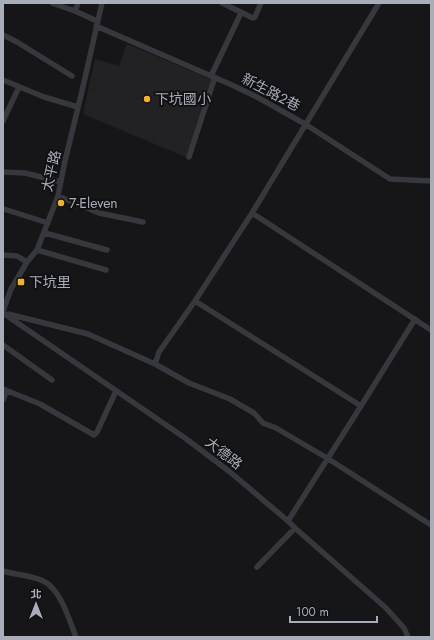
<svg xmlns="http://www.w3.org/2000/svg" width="434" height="640" viewBox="0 0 434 640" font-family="Jost,'Noto Sans TC',sans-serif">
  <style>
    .built { fill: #222225 }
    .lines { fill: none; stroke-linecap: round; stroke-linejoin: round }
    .minor { stroke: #37383d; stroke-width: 5.5 }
    .poi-dot { fill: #f2b134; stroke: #111113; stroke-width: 1.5 }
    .labels { text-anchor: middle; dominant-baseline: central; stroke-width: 4; stroke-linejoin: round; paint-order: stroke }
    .street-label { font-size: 14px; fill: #a8adb8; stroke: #111113 }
    .poi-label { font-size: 14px; fill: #a8adb8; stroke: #111113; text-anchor: start }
  </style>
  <rect width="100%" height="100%" fill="#161618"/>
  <path class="built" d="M127 44 213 80 188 158 83 114 95 59 119 66Z"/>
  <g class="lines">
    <path class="minor" d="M52 3 75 11 97 21
      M222 3 253 18 255 17 261 3
      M75 11 78 3
      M96 26 232 85 255 96 305 124 390 179 431 181
      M3 35 17 42 72 76
      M211 76 241 13
      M3 80 44 97 78 107
      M3 121 19 87
      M189 157 215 77
      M3 172 25 173 61 182
      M58 196 99 213 143 222
      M4 209 48 223
      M252 213 431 330
      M45 233 107 250
      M37 250 106 270
      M3 255 17 256 27 262
      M195 301 361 406
      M3 311 11 289 27 262 37 250 58 196 65 161 82 91 102 3
      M3 313 185 438 230 472 288 521 295 528 386 608 404 628 408 637
      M8 314 88 334 155 364 189 383 230 399 254 413 263 423 276 428 327 458 431 525
      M3 345 52 380
      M155 364 159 352 195 301 252 213 379 3
      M3 389 40 404 94 435 97 432 116 391
      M3 400 7 391
      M288 521 361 406 415 319
      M257 567 295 528
      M3 571C16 575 31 575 43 581 61 589 69 620 76 637"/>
  </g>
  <g class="poi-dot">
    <circle cx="147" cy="99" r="4"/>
    <circle cx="61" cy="203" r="4"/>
    <rect x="17" y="278" width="8" height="8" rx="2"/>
  </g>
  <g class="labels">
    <g class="street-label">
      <text transform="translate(271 92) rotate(28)">新生路2巷</text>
      <text transform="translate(51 171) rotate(-77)">太平路</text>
      <text transform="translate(224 453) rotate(38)">大德路</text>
    </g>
    <g class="poi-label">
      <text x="155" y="99">下坑國小</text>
      <text x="69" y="203">7-Eleven</text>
      <text x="29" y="282">下坑里</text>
    </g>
  </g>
  <rect width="434" height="640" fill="none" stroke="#a8adb8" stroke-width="8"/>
  <g transform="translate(36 604)" stroke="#111113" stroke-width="3" paint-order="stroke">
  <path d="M0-3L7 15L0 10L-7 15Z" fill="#a8adb8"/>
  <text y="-6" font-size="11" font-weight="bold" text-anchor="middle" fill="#a8adb8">北</text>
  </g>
  <path d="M290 616v6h87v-6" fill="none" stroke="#a8adb8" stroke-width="2"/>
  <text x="296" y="616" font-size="12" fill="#a8adb8" stroke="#111113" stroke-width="3" paint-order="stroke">100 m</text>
</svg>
